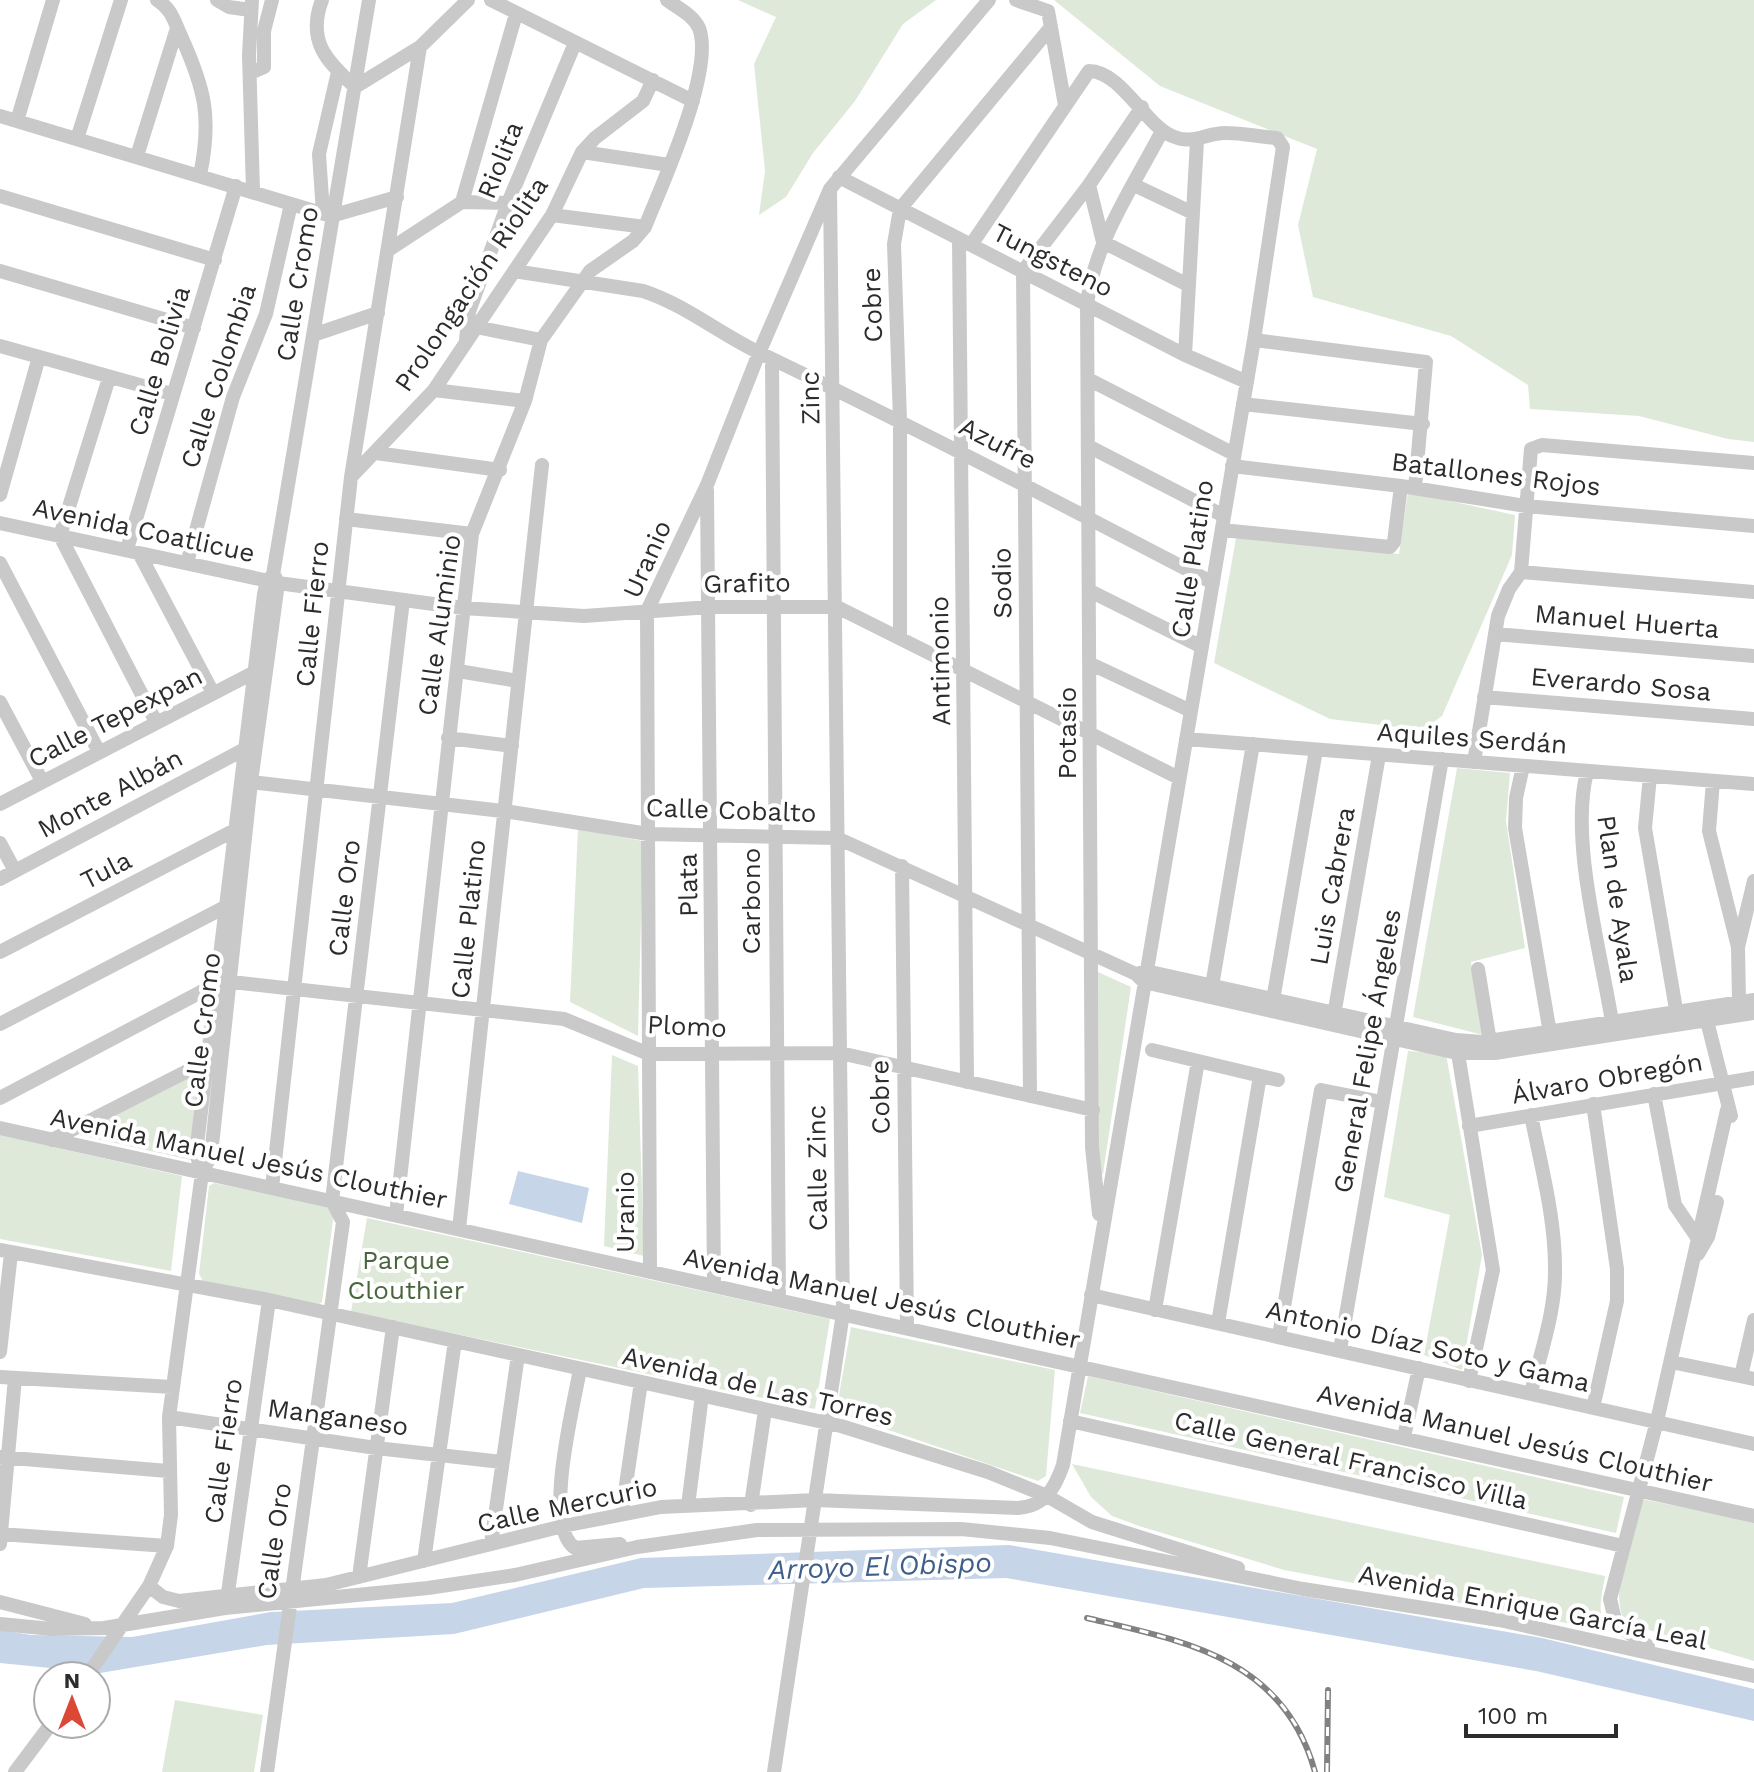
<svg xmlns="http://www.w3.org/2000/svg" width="1754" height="1772" viewBox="0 0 1754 1772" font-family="'Work Sans',sans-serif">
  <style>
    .green { fill: #dfe9da }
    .water { fill: #c7d5e8 }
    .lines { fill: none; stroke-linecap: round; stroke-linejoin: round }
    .minor { stroke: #c9c9c9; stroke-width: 14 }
    .rail-casing { stroke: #818181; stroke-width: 6 }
    .rail { stroke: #fff; stroke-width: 3; stroke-dasharray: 9; stroke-linecap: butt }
    .labels { text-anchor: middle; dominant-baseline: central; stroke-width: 8; stroke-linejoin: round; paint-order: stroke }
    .street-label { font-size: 26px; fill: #2c2c2c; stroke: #fff }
    .park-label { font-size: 26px; fill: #48653c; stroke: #fff }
    .water-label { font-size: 28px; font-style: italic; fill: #3f5e89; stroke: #fff }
  </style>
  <rect width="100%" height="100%" fill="#fff"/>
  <path class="green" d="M738 0H936L903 24 855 101 813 153 786 197 759 215 765 171 754 64 776 17Z
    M1054 0H1754V442L1728 439 1639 416 1530 409 1528 385 1451 336 1313 297 1298 225 1317 149 1160 86Z
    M1408 492 1515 515 1512 555 1442 716 1427 727 1406 728 1330 719 1214 663 1236 538 1399 554Z
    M1457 768 1510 773 1506 821 1525 948 1471 962 1483 1035 1413 1017Z
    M578 829 643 841 638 1036 570 1002Z
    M1098 972 1131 987 1103 1174 1099 1172Z
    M1408 1051 1446 1054 1482 1255 1462 1370 1424 1355 1450 1215 1384 1197Z
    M612 1055 638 1066 644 1256 604 1246Z
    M202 1067 191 1160 79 1135Z
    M0 1135 182 1176 171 1271 0 1239Z
    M214 1183 329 1206 334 1213 322 1302 317 1306 203 1281 199 1274 209 1186Z
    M367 1218 830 1319 815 1409 351 1312Z
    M851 1327 1055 1370 1046 1476 1038 1481 836 1412Z
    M1088 1376 1624 1497 1616 1533 1080 1413Z
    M1072 1464 1605 1576C1602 1596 1595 1614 1609 1631L1284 1570 1139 1526 1112 1516 1091 1497Z
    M1642 1499 1754 1522V1661L1625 1623C1608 1587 1632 1536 1642 1499Z
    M175 1700 263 1715 254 1772H162Z"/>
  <path class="water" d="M518 1171 589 1188 582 1223 509 1204Z
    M1009 1545 1542 1638 1754 1689V1721L1536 1671 1006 1578 644 1588 454 1634 267 1645 100 1673 0 1663V1630L31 1635 132 1637 271 1612 452 1603 641 1558Z"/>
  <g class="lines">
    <path class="minor" d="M157 0C172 9 174 21 181 36 205 89 212 118 200 175
      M217 0 229 7 250 10
      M252 0 249 55 253 191
      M322 0C307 40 325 60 355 87L420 47 468 0
      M491 0 693 101
      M1016 0 1048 11 1065 105
      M250 73 264 67V31L272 0
      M0 116 331 216 397 197
      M17 121 53 0
      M77 139 121 0
      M582 152 669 165
      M137 156 177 28
      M839 177 1185 355 1247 382
      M1089 185 1103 242 1188 285
      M1134 185 1193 213
      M0 196 215 260
      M462 202 508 203
      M323 213 319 154 338 72
      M552 215 645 227
      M959 240 967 1082
      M390 249 462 202 516 14
      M0 271 194 328
      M514 271 643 291C686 305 721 335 762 354 914 427 1063 505 1213 583
      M476 327 541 340
      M313 335 378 313
      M466 340 469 312 508 203 575 43
      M1254 340 1426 362 1415 488
      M0 346 172 394
      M1185 355 1197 141
      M772 359 779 1299
      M109 378 60 536 156 722
      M1088 379 1234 454
      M434 390 525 401
      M1243 404 1423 424
      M1088 446 1224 516
      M376 453 500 470
      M1232 466 1401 486 1526 506 1754 526
      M351 477 434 390 552 215 582 152 595 138 643 101 653 80
      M707 490 714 1285
      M0 495 39 357
      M346 519 472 534
      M0 523 278 583 463 608 584 616 710 607H837L1179 778
      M1222 530 1390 547 1394 542 1401 486
      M127 549 236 186
      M139 553 213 693
      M0 563 99 752
      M187 563 233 397 266 314 291 204
      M1521 572 1754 592
      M1090 591 1202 647
      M1495 634 1754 656
      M900 637V420L894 244 900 209 1051 27
      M1091 664 1191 711
      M458 671 518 681
      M1484 697 1754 719
      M0 702 42 781
      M448 738 512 746
      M1186 739 1754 784
      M1474 762 1498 616 1509 589 1521 572 1531 449 1542 445 1754 463
      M1523 766 1516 798 1515 828 1551 1039
      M1587 772C1569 840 1602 955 1613 1028
      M1650 776 1645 828 1678 1021
      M1713 781 1709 831 1738 947 1739 1002
      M251 782 511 812 648 834 837 838 1136 974 1144 982 1457 1053H1495L1754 1013
      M0 804 253 673
      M0 843 15 871
      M902 866 907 1327
      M0 879 243 750
      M1738 947 1754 881
      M0 952 235 830
      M1478 969 1490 1042
      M1140 973 1146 971 1456 1040 1482 1042 1754 1000
      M1211 992 1253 744
      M1273 1000 1316 750
      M1705 1013 1731 1116
      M1333 1021 1379 755
      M0 1024 227 906
      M1457 1047 1493 1270 1469 1381
      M1152 1050 1278 1080
      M1654 1094 1675 1205 1701 1243
      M1030 1096 1023 271 1089 185 1142 107
      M0 1098 218 983 232 982 564 1019 649 1054 840 1053 1093 1110
      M1593 1104 1617 1269V1301L1593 1408
      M1531 1115C1541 1166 1556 1220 1555 1273 1555 1313 1540 1354 1531 1393
      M1469 1126 1754 1078
      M0 1128 1754 1516
      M52 1140 209 1060
      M202 1173 196 1153 264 594 267 581 273 575 369 0
      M272 1188 351 477 420 47
      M332 1201 403 600
      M1099 1214 1092 1147 1087 305C1094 242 1133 187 1162 131
      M396 1215 472 534 525 401 541 340 590 271 633 241 645 227C662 184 715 70 699 28 693 15 678 8 667 0
      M459 1229 542 465
      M0 1250 269 1300 841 1426 988 1472 1047 1496 1092 1522 1238 1568
      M1698 1254 1708 1237 1717 1202
      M650 1272 647 611 707 485 759 353 830 189 989 0
      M1091 1295 1754 1444
      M1155 1310 1198 1061
      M1218 1323 1260 1076
      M1279 1336 1321 1090 1382 1102
      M1340 1350 1442 759
      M0 1352 11 1253
      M1671 1362 1754 1379
      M580 1369C574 1405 542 1526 575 1548L620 1544
      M1741 1376 1754 1320
      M0 1377 172 1387
      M169 1417 376 1448 502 1462
      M1070 1421 1623 1546
      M1404 1437 1419 1368
      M0 1457 168 1471
      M751 1505 765 1410
      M688 1506 702 1395
      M622 1512 641 1382
      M0 1534 167 1546
      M0 1544 15 1378
      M491 1544 518 1355
      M424 1561 455 1341
      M359 1577 393 1327
      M149 1586 163 1597 179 1601 326 1585 563 1526 661 1507 815 1500 1018 1508C1045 1506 1055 1488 1063 1465L1254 340 1283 147 1277 138C1260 137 1243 133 1227 133 1206 132 1194 146 1172 136 1145 125 1121 71 1089 71L971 245
      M227 1600 269 1300
      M0 1602 85 1624
      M0 1624 52 1629 104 1628 225 1608 428 1588 515 1575 637 1547 757 1530 961 1529 1050 1538 1303 1589 1499 1620 1754 1676
      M1648 1646 1616 1624 1610 1599 1657 1421 1727 1110
      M87 1676 149 1586 167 1546 171 1515 169 1417 202 1173 211 1155 251 782 278 583 274 575
      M15 1772 51 1724
      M267 1772 343 1222 332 1201
      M774 1772 843 1313 830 189"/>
    <defs>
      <path id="rail" d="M1087 1618C1184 1641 1284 1658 1315 1772
        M1327 1772 1328 1690"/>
    </defs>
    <use href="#rail" class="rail-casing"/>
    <use href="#rail" class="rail"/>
  </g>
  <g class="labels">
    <g class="street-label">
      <text transform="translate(500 160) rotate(-68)">Riolita</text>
      <text transform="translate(1053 260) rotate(27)">Tungsteno</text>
      <text transform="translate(297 284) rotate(-81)">Calle Cromo</text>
      <text transform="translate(471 284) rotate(-56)">Prolongación Riolita</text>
      <text transform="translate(872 305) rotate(-92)">Cobre</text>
      <text transform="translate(159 361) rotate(-73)">Calle Bolivia</text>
      <text transform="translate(218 376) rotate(-72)">Calle Colombia</text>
      <text transform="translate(810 398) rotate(-91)">Zinc</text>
      <text transform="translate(998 443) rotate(27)">Azufre</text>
      <text transform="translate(1496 474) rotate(7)">Batallones Rojos</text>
      <text transform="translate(144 530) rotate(12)">Avenida Coatlicue</text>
      <text transform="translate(647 559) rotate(-66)">Uranio</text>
      <text transform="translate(1192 559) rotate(-81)">Calle Platino</text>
      <text transform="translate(747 583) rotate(-1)">Grafito</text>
      <text transform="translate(1002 583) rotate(-91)">Sodio</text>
      <text transform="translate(312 614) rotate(-84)">Calle Fierro</text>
      <text transform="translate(1627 621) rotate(5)">Manuel Huerta</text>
      <text transform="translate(439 625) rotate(-82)">Calle Aluminio</text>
      <text transform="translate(940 661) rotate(-91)">Antimonio</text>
      <text transform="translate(1621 684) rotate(5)">Everardo Sosa</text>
      <text transform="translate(115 717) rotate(-27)">Calle Tepexpan</text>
      <text transform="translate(1067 733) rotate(-90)">Potasio</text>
      <text transform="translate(1472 738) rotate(4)">Aquiles Serdán</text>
      <text transform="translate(110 793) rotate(-28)">Monte Albán</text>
      <text transform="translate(731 810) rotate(2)">Calle Cobalto</text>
      <text transform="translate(106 870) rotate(-27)">Tula</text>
      <text transform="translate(688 885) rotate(-91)">Plata</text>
      <text transform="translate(1332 886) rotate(-80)">Luis Cabrera</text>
      <text transform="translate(344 898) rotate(-83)">Calle Oro</text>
      <text transform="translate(1618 899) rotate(82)">Plan de Ayala</text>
      <text transform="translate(751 901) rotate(-90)">Carbono</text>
      <text transform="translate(468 919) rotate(-84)">Calle Platino</text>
      <text transform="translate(687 1026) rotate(3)">Plomo</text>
      <text transform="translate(202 1030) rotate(-83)">Calle Cromo</text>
      <text transform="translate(1367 1051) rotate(-80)">General Felipe Ángeles</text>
      <text transform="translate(1607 1078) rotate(-10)">Álvaro Obregón</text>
      <text transform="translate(880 1097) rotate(-91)">Cobre</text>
      <text transform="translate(249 1158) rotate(12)">Avenida Manuel Jesús Clouthier</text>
      <text transform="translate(817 1168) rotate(-91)">Calle Zinc</text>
      <text transform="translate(625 1212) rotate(-90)">Uranio</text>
      <text transform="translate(882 1298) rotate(12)">Avenida Manuel Jesús Clouthier</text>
      <text transform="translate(1428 1346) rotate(13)">Antonio Díaz Soto y Gama</text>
      <text transform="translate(758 1386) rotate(13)">Avenida de Las Torres</text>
      <text transform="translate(338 1417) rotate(8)">Manganeso</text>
      <text transform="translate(1515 1438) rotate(13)">Avenida Manuel Jesús Clouthier</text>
      <text transform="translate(223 1451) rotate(-82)">Calle Fierro</text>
      <text transform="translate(1351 1460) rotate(13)">Calle General Francisco Villa</text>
      <text transform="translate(567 1505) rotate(-12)">Calle Mercurio</text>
      <text transform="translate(274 1541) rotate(-82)">Calle Oro</text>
      <text transform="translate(1533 1607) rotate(11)">Avenida Enrique García Leal</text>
    </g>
    <g class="park-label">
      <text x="406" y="1260">Parque<tspan x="406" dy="30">Clouthier</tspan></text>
    </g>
    <g class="water-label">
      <text transform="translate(880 1566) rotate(-2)">Arroyo El Obispo</text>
    </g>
  </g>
  <g transform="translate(72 1700)"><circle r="38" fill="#ffffff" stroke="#ababab" stroke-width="2"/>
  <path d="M0-6L14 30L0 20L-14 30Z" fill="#db4936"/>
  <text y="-12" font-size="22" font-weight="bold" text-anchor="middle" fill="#2c2c2c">N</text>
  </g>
  <path d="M1466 1724v12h150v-12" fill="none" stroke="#2c2c2c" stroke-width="4"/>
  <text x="1478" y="1724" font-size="24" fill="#2c2c2c" stroke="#ffffff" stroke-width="6" paint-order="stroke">100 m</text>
</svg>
